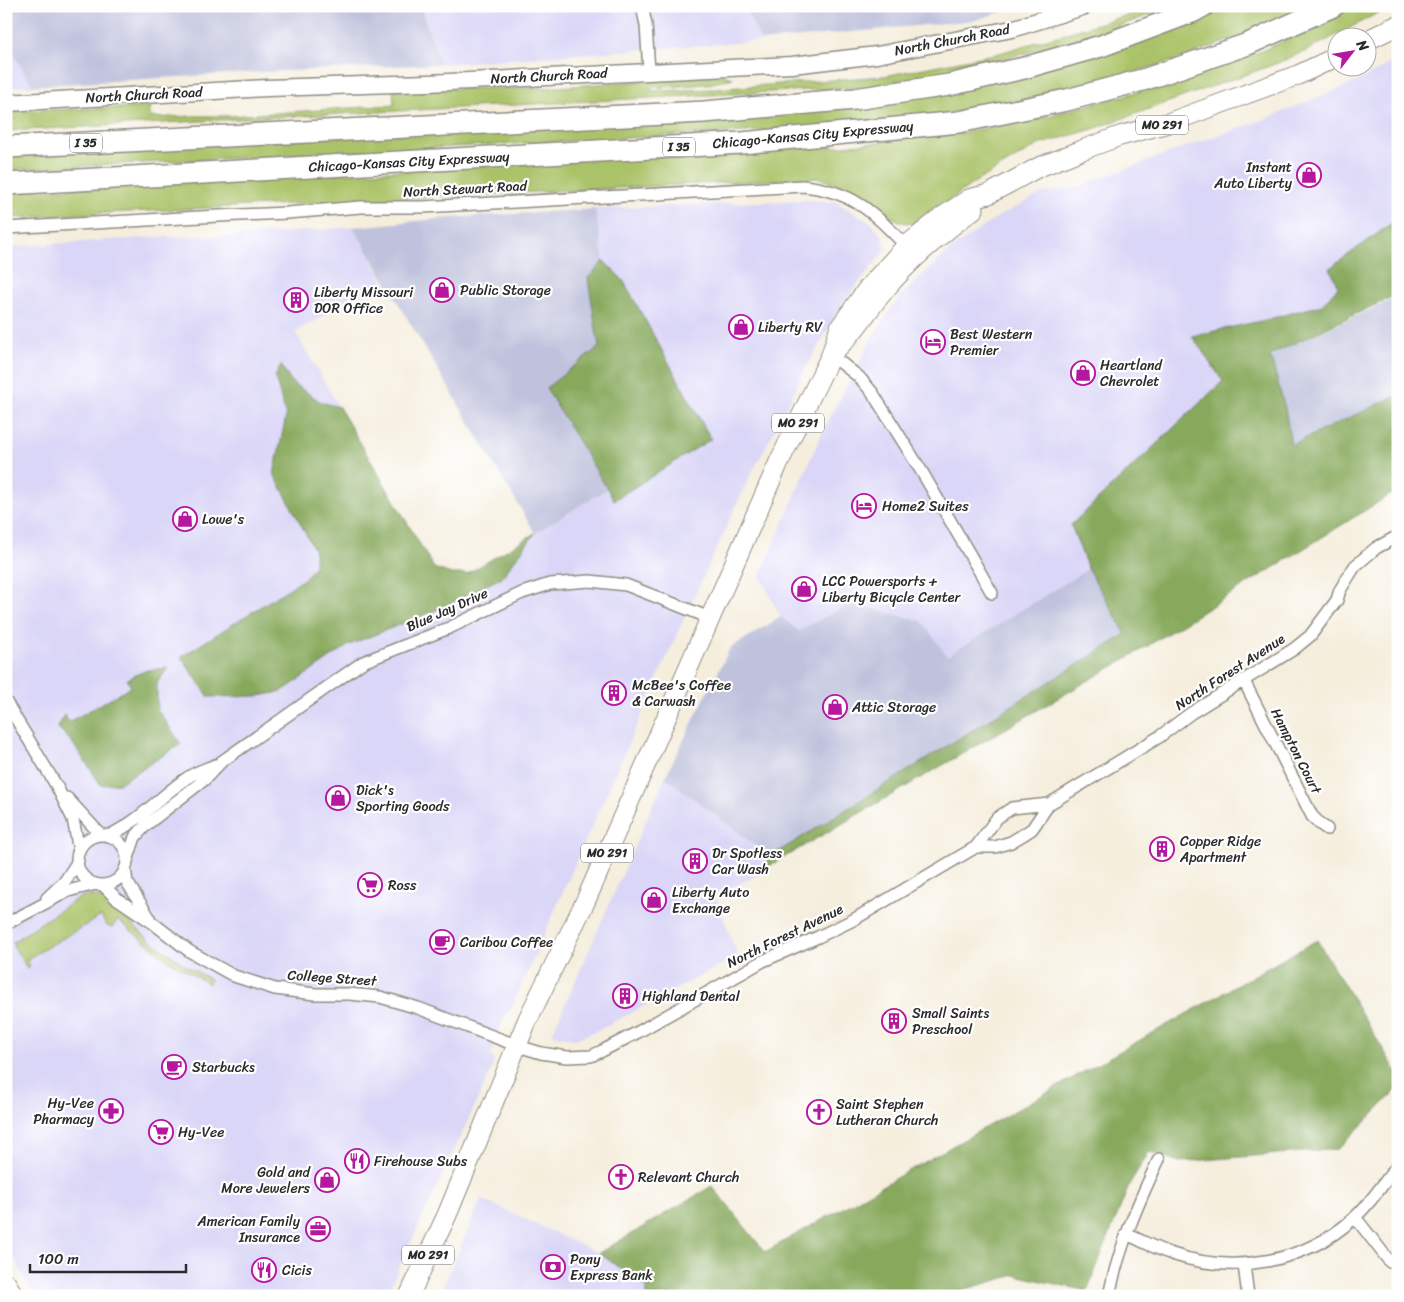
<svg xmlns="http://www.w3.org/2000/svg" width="1404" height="1302" viewBox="0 0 1404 1302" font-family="Sriracha,sans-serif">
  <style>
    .built { fill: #dad6f7 }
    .industrial { fill: #c0c2dd }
    .green { fill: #aac368; stroke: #6a774a }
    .forest { fill: #87a95c; stroke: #596a44 }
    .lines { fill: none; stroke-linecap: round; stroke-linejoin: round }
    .minor-casing { stroke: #908c84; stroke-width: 14 }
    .secondary-casing { stroke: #908c84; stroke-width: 19 }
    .primary-casing { stroke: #908c84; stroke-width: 21 }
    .trunk-casing { stroke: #908c84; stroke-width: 21 }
    .motorway-casing { stroke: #908c84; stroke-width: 24 }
    .minor { stroke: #fff; stroke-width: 11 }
    .secondary { stroke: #fff; stroke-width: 16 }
    .primary { stroke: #fff; stroke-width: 19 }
    .trunk { stroke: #fff; stroke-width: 19 }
    .motorway { stroke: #fff; stroke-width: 21 }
    .labels { text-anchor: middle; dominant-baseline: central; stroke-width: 4.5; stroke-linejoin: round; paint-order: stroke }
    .shield { fill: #fff; stroke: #6b6b6b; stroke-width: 1 }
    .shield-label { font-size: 12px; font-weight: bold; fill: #2b2b2b }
    .street-label { font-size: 14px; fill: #2b2b2b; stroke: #fff }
    .poi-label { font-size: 14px; fill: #2b2b2b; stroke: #fff; text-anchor: start }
  </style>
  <rect width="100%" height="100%" fill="#fff"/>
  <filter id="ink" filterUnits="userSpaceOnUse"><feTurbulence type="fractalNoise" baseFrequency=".02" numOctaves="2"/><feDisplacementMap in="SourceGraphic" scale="10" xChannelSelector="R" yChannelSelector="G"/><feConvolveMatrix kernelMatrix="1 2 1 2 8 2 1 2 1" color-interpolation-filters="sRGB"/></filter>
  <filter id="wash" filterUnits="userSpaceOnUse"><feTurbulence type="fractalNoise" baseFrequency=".0096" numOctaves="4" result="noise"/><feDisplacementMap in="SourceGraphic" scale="20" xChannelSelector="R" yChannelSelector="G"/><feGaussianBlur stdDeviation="1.12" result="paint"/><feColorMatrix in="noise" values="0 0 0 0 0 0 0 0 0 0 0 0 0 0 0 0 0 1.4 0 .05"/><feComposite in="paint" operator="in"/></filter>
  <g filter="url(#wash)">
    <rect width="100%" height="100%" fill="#f5eedd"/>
    <path class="built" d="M420 6H744L761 41 441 64Z
      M6 41 32 86 6 87Z
      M1398 59V221L1396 220 1330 268 1338 287 1322 305 1265 320 1193 336 1223 381 1071 525 1088 569 947 656 922 621 850 603 799 631 781 617 760 577 820 437 871 339 900 296 951 249 999 216 1042 193 1074 188 1199 142 1268 118 1358 81Z
      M806 200 836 202 870 222 882 236 887 248 843 303 803 373 778 424 747 482 682 623 512 1007 503 1019 491 1055 494 1062 490 1073 386 1296H35L6 1244V247L156 237 239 236 353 227 384 282 295 332 339 407 321 402 291 382 281 366 275 377 286 416 274 475 315 551V566L304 579 182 656 209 697 258 696 281 692 349 645 446 606 502 577 535 533 607 489 613 499 711 439 623 280 604 261 595 209Z
      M665 777 770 857 762 873 715 896 738 956 599 1030 575 1039 552 1034Z
      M481 1199 599 1253 646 1287V1296H439Z"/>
    <path class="industrial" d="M6 6H420L441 64 243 73 32 86 6 41Z
      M744 6H1018L976 20 761 41Z
      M595 209 604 261 588 278 599 347 547 388 607 489 535 533 353 227 447 218Z
      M1398 297V395L1291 445 1285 408 1270 355Z
      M1088 569 1126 634 770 857 665 777 730 648 781 617 799 631 850 603 922 621 947 656Z"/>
    <path class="green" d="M1158 6H1176L1089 36 985 64 866 87 6 131V111L150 107 151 118 196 116H230L394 105 393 89 543 88 723 75 733 78 709 84 650 88 652 91 715 89 884 76 1000 53Z
      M1225 6H1312L1287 19 1170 62 1049 95 934 116 858 126 6 170V155L811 112 1157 33Z
      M1356 6H1391L1306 51 1275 64 1093 129 1038 145 972 184 917 223C893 227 876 202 856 192 844 187 831 183 819 178L6 218V192L843 146 961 133 1044 117 1156 87 1238 61 1305 32Z
      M84 896H94L105 900 152 942 188 967 210 979 209 984 168 960 118 920 112 927 107 926 101 916 27 959 30 966 27 968 14 947 13 942 75 900Z"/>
    <path class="forest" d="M1396 220 1398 221V294L1270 355 1285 408 1291 445 1398 395V490L1141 650 764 869 770 857 1126 634 1088 569 1071 525 1223 381 1192 336 1265 320 1322 305 1338 287 1330 268Z
      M604 261 623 280 711 439 614 500 546 388 599 347 588 278Z
      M281 365 291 382 321 402 339 407 434 568 451 574H467L535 533 502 577 446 606 349 645 281 692 258 696 209 697 181 657 304 579 315 566V551L274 474 286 416 275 377Z
      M168 668 157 683V709L181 744 120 783 101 785 72 742 58 728 64 715 69 722 131 687 127 679 147 670Z
      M1317 940 1398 1074V1089L1338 1149 1180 1162 1149 1152 1130 1183 1087 1291 1015 1275 966 1289 960 1296H646V1287L599 1253 712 1186 765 1252Z"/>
  </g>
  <g filter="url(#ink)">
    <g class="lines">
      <defs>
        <path id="minor" d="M642 6 646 25 649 71
          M6 228 218 216 287 213 361 207H423L803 186C853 191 873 212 906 246
          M831 355 859 377 872 392 922 472 992 593
          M1244 681 1312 816 1320 824 1327 829
          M6 702 56 785 73 819 79 851
          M67 798 101 835
          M1049 804 1012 808 997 818 976 847H995L1011 842 1021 836 1032 829 1049 804 1159 737 1191 713 1294 649 1310 636 1337 600 1340 590 1355 566 1376 548 1398 536
          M77 860a25 25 0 1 1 50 0a25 25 0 1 1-50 0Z
          M108 836C139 822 159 797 187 778 195 772 206 769 215 765
          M127 861 135 837 146 825 204 780 221 762 363 662 449 628 522 593 550 584 590 581 626 585 710 618
          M125 869 127 882 149 917
          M103 885 116 898 153 923 189 951 234 976 275 989 315 994H349L380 997 418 1008 518 1046 541 1053 567 1057 591 1056 602 1051 640 1031 763 961 818 937 853 920 976 847
          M47 898 65 881 78 861
          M6 924 68 891 96 884
          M1355 1217 1390 1262
          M1126 1234C1141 1240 1156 1249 1172 1254 1234 1275 1305 1263 1354 1218 1371 1203 1384 1182 1398 1165
          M1244 1265 1248 1296
          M1109 1296C1119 1247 1138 1203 1159 1159"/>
        <path id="secondary" d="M6 103 267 88 428 83 792 65 877 55 1012 29 1085 6"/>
        <path id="primary" d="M1366 41 1398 25
          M834 351C854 334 866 312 883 292 909 260 941 234 974 209
          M409 1296 447 1215 527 1021 586 900 779 462 831 355 840 327 868 288 906 246 942 217 969 199 989 194 1037 168 1082 150 1120 136 1168 123 1298 75 1336 57"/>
        <path id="trunk" d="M6 1283 14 1296"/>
        <path id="motorway" d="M6 147 704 112 855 99 949 85 1024 68 1101 46 1192 12 1203 6
          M6 184 742 143 959 122 1067 100 1146 79 1248 44 1333 6"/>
      </defs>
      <use href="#minor" class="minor-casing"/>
      <use href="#secondary" class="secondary-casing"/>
      <use href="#primary" class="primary-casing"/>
      <use href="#trunk" class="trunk-casing"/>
      <use href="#motorway" class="motorway-casing"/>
      <use href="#minor" class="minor"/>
      <use href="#secondary" class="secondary"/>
      <use href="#primary" class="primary"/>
      <use href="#trunk" class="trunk"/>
      <use href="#motorway" class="motorway"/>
    </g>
  </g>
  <defs>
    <symbol id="shop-ring" viewBox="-11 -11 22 22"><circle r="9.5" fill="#fff" stroke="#b5179e" stroke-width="1.5"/><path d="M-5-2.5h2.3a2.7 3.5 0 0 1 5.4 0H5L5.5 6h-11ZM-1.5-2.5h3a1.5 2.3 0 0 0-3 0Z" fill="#b5179e"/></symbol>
    <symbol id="building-ring" viewBox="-11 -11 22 22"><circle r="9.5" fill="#fff" stroke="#b5179e" stroke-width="1.5"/><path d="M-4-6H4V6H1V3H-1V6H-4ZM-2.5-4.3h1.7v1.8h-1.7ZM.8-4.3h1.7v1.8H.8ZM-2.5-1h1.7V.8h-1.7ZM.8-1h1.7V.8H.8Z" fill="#b5179e"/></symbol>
    <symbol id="hotel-ring" viewBox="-11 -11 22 22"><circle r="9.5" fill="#fff" stroke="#b5179e" stroke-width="1.5"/><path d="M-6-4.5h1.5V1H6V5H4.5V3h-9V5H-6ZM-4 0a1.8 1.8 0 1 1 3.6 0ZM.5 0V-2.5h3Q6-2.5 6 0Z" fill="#b5179e"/></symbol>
    <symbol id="supermarket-ring" viewBox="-11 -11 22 22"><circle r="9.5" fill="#fff" stroke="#b5179e" stroke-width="1.5"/><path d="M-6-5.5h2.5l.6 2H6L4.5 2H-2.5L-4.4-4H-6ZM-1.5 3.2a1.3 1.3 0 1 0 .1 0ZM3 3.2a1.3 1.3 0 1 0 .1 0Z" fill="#b5179e"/></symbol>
    <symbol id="cafe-ring" viewBox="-11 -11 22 22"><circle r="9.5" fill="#fff" stroke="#b5179e" stroke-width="1.5"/><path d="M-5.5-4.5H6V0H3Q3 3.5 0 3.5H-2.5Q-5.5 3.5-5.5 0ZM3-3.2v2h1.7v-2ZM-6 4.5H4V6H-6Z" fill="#b5179e"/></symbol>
    <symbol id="pharmacy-ring" viewBox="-11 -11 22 22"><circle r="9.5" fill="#fff" stroke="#b5179e" stroke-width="1.5"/><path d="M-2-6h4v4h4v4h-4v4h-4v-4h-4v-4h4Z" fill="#b5179e"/></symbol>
    <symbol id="church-ring" viewBox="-11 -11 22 22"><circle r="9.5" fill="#fff" stroke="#b5179e" stroke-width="1.5"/><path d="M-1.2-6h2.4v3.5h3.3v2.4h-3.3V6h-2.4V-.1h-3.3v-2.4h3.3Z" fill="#b5179e"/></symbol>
    <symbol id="restaurant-ring" viewBox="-11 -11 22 22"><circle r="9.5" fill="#fff" stroke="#b5179e" stroke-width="1.5"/><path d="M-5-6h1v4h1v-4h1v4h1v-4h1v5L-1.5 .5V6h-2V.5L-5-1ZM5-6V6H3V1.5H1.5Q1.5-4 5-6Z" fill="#b5179e"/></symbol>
    <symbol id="office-ring" viewBox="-11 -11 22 22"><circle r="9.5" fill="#fff" stroke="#b5179e" stroke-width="1.5"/><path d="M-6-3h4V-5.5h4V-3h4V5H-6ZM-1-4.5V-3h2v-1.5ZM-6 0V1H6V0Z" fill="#b5179e"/></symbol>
    <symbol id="bank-ring" viewBox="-11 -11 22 22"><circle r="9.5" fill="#fff" stroke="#b5179e" stroke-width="1.5"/><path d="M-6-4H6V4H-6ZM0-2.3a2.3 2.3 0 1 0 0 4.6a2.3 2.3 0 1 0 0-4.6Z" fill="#b5179e"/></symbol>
  </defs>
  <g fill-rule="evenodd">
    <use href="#shop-ring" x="1295" y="161" width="28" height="28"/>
    <use href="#shop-ring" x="428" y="276" width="28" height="28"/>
    <use href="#building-ring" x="282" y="286" width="28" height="28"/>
    <use href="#shop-ring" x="727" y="313" width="28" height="28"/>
    <use href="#hotel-ring" x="919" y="328" width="28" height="28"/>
    <use href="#shop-ring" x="1069" y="359" width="28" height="28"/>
    <use href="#hotel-ring" x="850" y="492" width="28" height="28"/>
    <use href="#shop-ring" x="171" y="505" width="28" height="28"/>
    <use href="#shop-ring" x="790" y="575" width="28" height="28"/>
    <use href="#building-ring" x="600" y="679" width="28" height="28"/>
    <use href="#shop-ring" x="821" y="693" width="28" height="28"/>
    <use href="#shop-ring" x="324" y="784" width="28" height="28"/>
    <use href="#building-ring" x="1148" y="835" width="28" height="28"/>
    <use href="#building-ring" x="681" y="847" width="28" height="28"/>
    <use href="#supermarket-ring" x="356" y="871" width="28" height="28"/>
    <use href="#shop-ring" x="640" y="886" width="28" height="28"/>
    <use href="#cafe-ring" x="428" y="928" width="28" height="28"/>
    <use href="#building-ring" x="611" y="982" width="28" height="28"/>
    <use href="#building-ring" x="880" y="1007" width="28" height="28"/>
    <use href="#cafe-ring" x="160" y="1053" width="28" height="28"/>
    <use href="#pharmacy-ring" x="97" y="1097" width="28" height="28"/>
    <use href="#church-ring" x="805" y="1098" width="28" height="28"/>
    <use href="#supermarket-ring" x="147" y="1118" width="28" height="28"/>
    <use href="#restaurant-ring" x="343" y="1147" width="28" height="28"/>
    <use href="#church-ring" x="607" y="1163" width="28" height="28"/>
    <use href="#shop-ring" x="313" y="1166" width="28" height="28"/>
    <use href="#office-ring" x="304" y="1215" width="28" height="28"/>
    <use href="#bank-ring" x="539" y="1253" width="28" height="28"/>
    <use href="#restaurant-ring" x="250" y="1256" width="28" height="28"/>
  </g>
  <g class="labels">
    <g class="shield">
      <rect x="1136" y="115.5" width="52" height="19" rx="4"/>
      <rect x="70" y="133.5" width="32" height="19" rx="4"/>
      <rect x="663" y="137.5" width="32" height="19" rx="4"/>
      <rect x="772" y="413.5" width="52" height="19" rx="4"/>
      <rect x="581" y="843.5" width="52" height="19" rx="4"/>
      <rect x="402" y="1245.5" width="52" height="19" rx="4"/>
    </g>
    <g class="shield-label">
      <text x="1162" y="125">MO 291</text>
      <text x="86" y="143">I 35</text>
      <text x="679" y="147">I 35</text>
      <text x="798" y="423">MO 291</text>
      <text x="607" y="853">MO 291</text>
      <text x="428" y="1255">MO 291</text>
    </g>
    <g class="street-label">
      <text transform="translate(952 40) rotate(-11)">North Church Road</text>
      <text transform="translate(549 76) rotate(-3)">North Church Road</text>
      <text transform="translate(144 95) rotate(-3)">North Church Road</text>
      <text transform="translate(813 135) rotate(-5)">Chicago-Kansas City Expressway</text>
      <text transform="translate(409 162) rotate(-3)">Chicago-Kansas City Expressway</text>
      <text transform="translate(465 189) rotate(-3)">North Stewart Road</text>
      <text transform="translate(447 610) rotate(-24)">Blue Jay Drive</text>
      <text transform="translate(1230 672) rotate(-33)">North Forest Avenue</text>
      <text transform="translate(1296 751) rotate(63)">Hampton Court</text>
      <text transform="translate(785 936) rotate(-26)">North Forest Avenue</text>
      <text transform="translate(332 978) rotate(4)">College Street</text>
    </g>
    <g class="poi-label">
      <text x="1292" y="167" text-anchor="end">Instant<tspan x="1292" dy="16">Auto Liberty</tspan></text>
      <text x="460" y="290">Public Storage</text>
      <text x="314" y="292">Liberty Missouri<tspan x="314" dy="16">DOR Office</tspan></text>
      <text x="758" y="327">Liberty RV</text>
      <text x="950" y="334">Best Western<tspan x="950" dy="16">Premier</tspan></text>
      <text x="1100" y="365">Heartland<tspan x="1100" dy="16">Chevrolet</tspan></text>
      <text x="882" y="506">Home2 Suites</text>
      <text x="202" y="519">Lowe's</text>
      <text x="822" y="581">LCC Powersports +<tspan x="822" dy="16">Liberty Bicycle Center</tspan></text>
      <text x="632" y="685">McBee's Coffee<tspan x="632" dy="16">&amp; Carwash</tspan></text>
      <text x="852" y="707">Attic Storage</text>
      <text x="356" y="790">Dick's<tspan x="356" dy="16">Sporting Goods</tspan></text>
      <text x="1180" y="841">Copper Ridge<tspan x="1180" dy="16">Apartment</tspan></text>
      <text x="712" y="853">Dr Spotless<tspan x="712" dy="16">Car Wash</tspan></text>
      <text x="388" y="885">Ross</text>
      <text x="672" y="892">Liberty Auto<tspan x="672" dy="16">Exchange</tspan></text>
      <text x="460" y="942">Caribou Coffee</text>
      <text x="642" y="996">Highland Dental</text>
      <text x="912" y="1013">Small Saints<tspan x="912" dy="16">Preschool</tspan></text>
      <text x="192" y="1067">Starbucks</text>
      <text x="94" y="1103" text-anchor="end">Hy-Vee<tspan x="94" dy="16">Pharmacy</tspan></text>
      <text x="836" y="1104">Saint Stephen<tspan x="836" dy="16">Lutheran Church</tspan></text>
      <text x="178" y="1132">Hy-Vee</text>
      <text x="374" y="1161">Firehouse Subs</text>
      <text x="310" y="1172" text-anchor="end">Gold and<tspan x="310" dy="16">More Jewelers</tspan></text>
      <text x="638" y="1177">Relevant Church</text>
      <text x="300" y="1221" text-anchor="end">American Family<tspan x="300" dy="16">Insurance</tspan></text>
      <text x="570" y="1259">Pony<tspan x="570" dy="16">Express Bank</tspan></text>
      <text x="282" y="1270">Cicis</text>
    </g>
  </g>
  <rect width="1404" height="1302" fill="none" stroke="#fff" stroke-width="25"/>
  <g transform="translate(1352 52) rotate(59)"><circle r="24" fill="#ffffff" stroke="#aaaaaa"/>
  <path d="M0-4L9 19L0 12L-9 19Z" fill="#b5179e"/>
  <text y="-8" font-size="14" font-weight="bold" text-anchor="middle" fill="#2b2b2b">N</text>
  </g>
  <path d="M30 1264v8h156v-8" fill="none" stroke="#2b2b2b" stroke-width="2.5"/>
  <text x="38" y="1264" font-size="15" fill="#2b2b2b" stroke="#ffffff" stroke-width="4" paint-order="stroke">100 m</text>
</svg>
